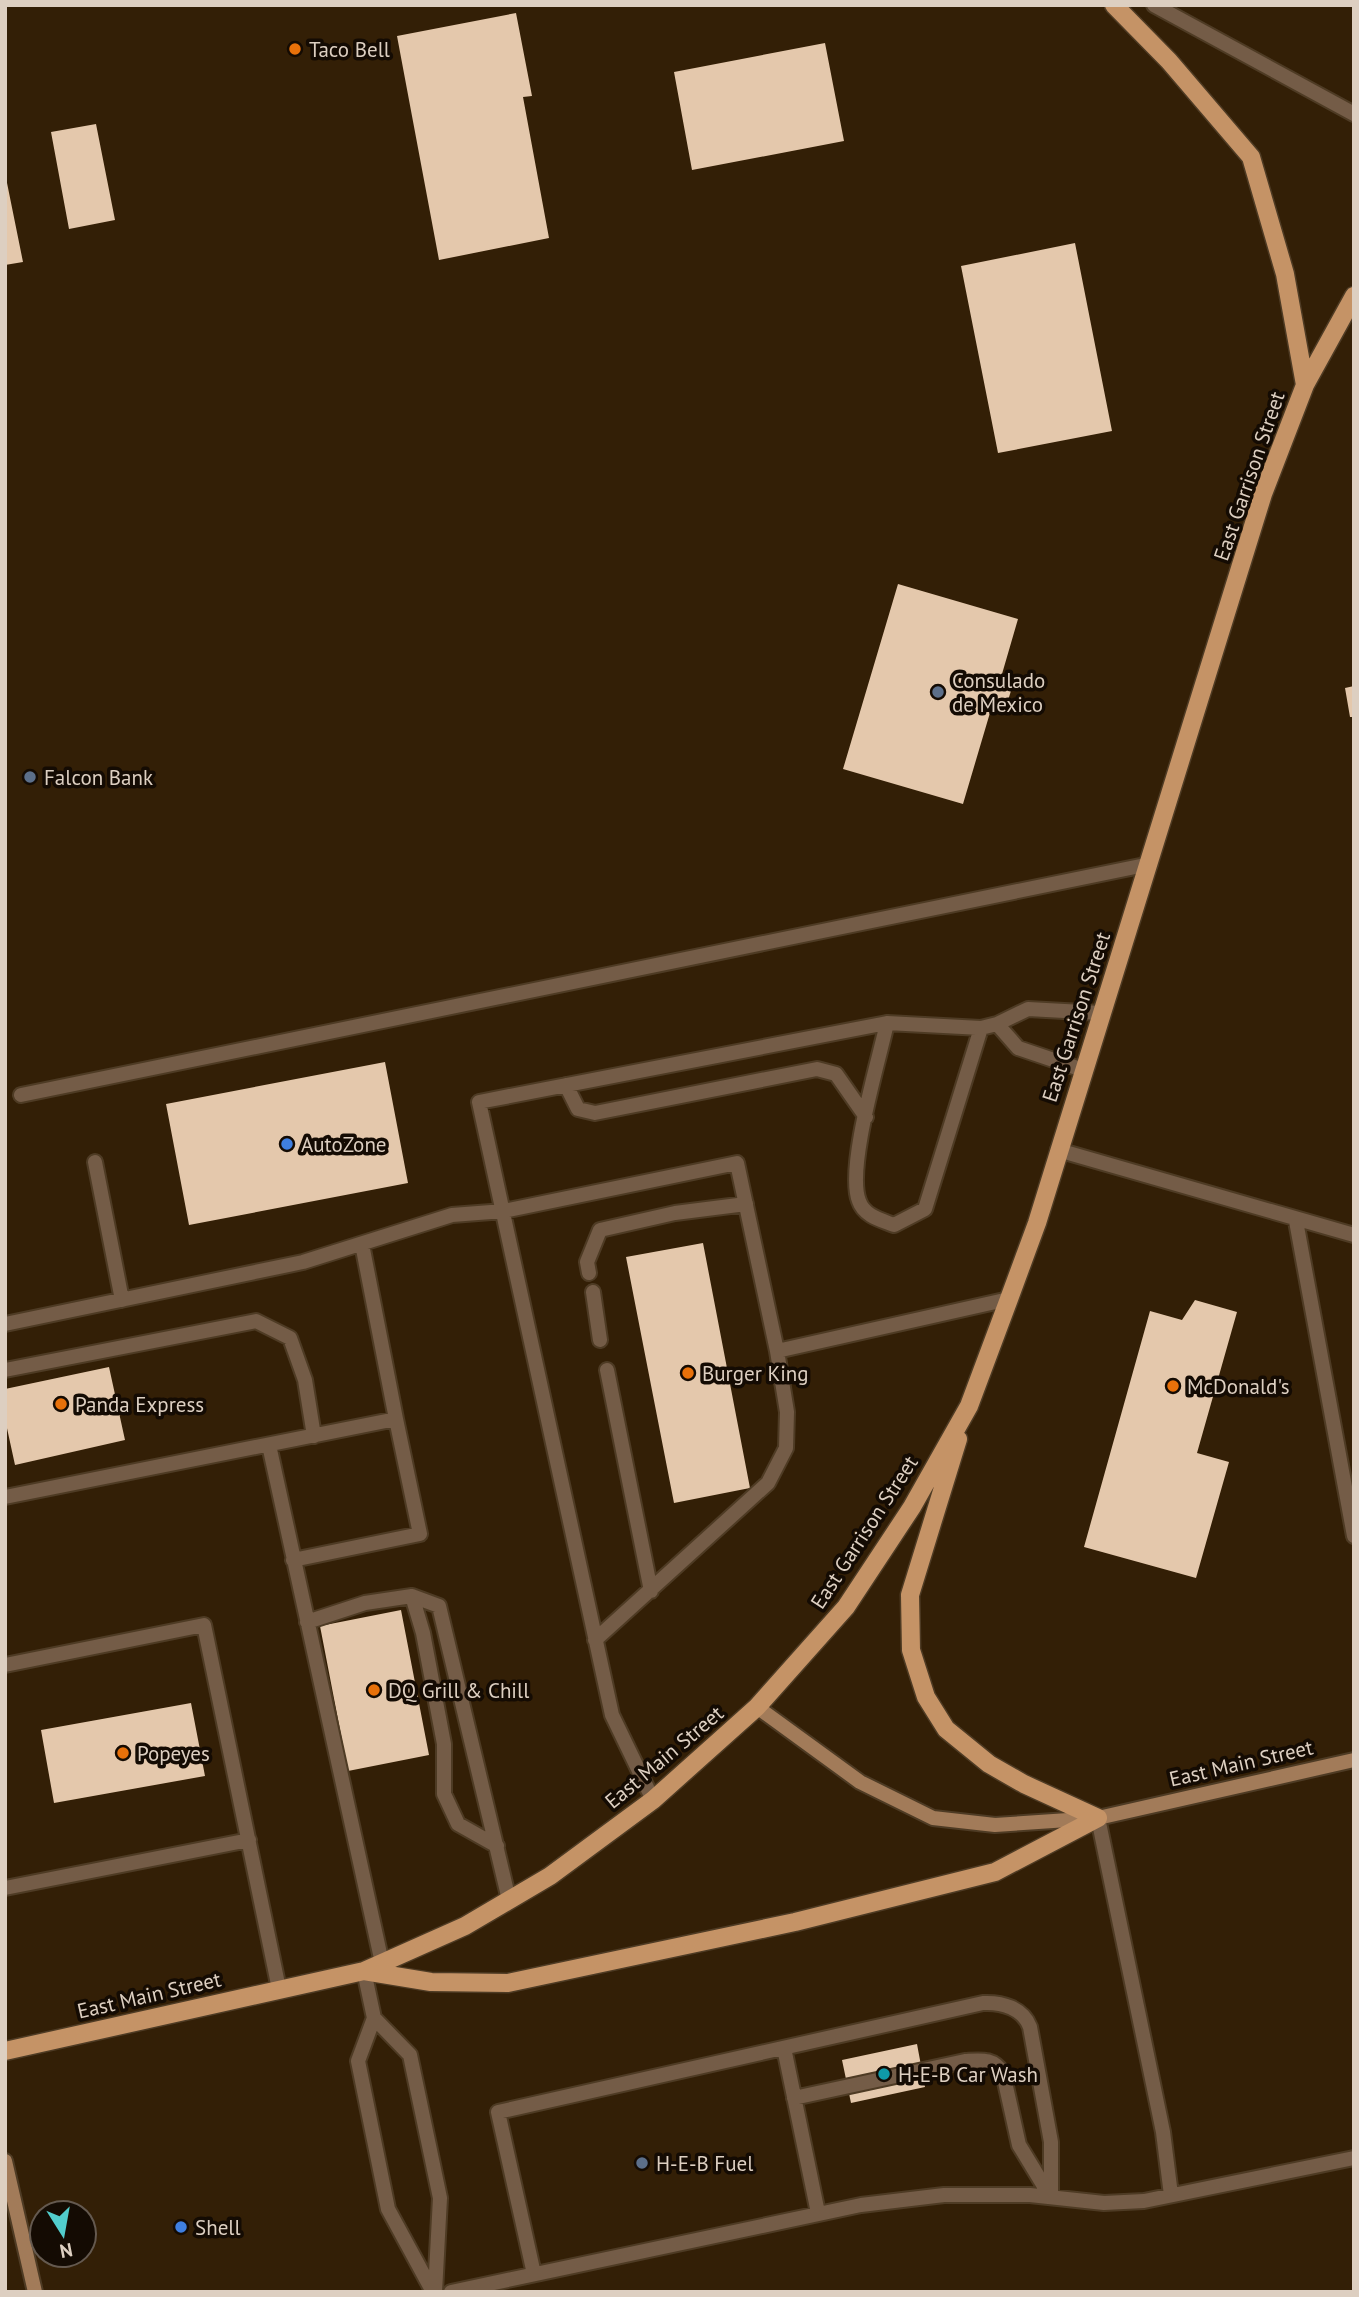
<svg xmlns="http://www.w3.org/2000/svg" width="1359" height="2297" viewBox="0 0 1359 2297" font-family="'PT Sans',sans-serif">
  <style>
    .building { fill: #e4c8ac }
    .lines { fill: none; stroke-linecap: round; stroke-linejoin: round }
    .service-casing { stroke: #4e3b24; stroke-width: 18 }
    .tertiary-casing { stroke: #4e3b24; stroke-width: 18 }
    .secondary-casing { stroke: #4e3b24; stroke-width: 18 }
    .primary-casing { stroke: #4e3b24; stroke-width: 21 }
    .service { stroke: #745c47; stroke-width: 14 }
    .tertiary { stroke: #745c47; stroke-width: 14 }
    .secondary { stroke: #a27b59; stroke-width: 14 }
    .primary { stroke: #c59366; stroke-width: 18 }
    .food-dot { fill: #e8710a; stroke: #140b03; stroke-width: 2.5 }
    .service-dot { fill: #5c6f8a; stroke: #140b03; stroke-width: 2.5 }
    .shop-dot { fill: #3f7fe0; stroke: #140b03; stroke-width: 2.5 }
    .culture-dot { fill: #0f9aa8; stroke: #140b03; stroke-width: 2.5 }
    .labels { text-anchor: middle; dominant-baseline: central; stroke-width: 7; stroke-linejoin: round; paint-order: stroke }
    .poi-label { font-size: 21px; fill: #ddcfc1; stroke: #140b03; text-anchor: start }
    .street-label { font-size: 21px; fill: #ddcfc1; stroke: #140b03 }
  </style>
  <rect width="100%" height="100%" fill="#331f06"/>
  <path class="building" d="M516 13 532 96 523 97 549 238 439 260 397 36Z
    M825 43 844 141 692 170 674 72Z
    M96 124 115 220 69 229 51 132Z
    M5 173 23 262 5 265Z
    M1075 243 1112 431 998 453 961 266Z
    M898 584 1018 619 1002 674 1015 678 1005 710 992 706 963 804 843 769Z
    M1354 686V717H1350L1345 688Z
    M385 1062 408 1183 189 1225 166 1104Z
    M703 1243 750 1488 674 1503 626 1257Z
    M1195 1300 1237 1312 1197 1453 1229 1462 1196 1578 1084 1547 1150 1311 1182 1320Z
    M109 1367 125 1440 15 1465 5 1419V1389Z
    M401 1610 429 1755 348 1771 320 1626Z
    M191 1703 205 1776 54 1803 41 1730Z
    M917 2044 925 2087 851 2103 842 2060Z"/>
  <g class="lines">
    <defs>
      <path id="service" d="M887 1023C879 1060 846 1168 859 1201 864 1216 881 1220 894 1225L925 1209 981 1028
        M997 1024 1018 1048 1083 1070
        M566 1085 578 1109 595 1113 817 1069 836 1074 866 1117
        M21 1095 1150 864
        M1058 1150 1354 1235
        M95 1162 122 1300
        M1296 1221 1354 1536
        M589 1273 587 1262 600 1230 675 1213 746 1204
        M593 1292 600 1340
        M5 1324 303 1262 452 1215 504 1211 737 1163 777 1351 1009 1299
        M5 1370 256 1321 290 1338 305 1380 314 1436
        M607 1370 651 1591
        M269 1445 382 1963
        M5 1497 396 1419 362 1244
        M293 1560 420 1534 396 1419
        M412 1596 423 1633 444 1744V1794L458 1824 497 1846
        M307 1622 365 1603 412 1596 439 1606 509 1900
        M595 1640 768 1483 786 1448 787 1412 777 1351
        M5 1665 204 1625 279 1989
        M653 1800 612 1715 479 1102 887 1023 981 1028 997 1024 1028 1009 1101 1013
        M1098 1818 1163 2132 1171 2195
        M5 1888 249 1840
        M364 1971 374 2018 358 2061 388 2209 433 2292
        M374 2018 410 2055 440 2198 435 2292
        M784 2048 818 2213
        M794 2098 965 2061C982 2060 993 2058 1003 2073L1019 2145 1050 2196
        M534 2274 498 2112 983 2003C1002 2002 1023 2008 1030 2027L1051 2142V2197
        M451 2292 861 2205 944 2195H1030L1104 2203 1144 2201 1354 2158"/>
      <path id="tertiary" d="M1154 5 1354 114"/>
      <path id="secondary" d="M757 1707 860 1782 933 1818 995 1825 1098 1818 1354 1760
        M5 2161 35 2292"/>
      <path id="primary" d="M1114 5 1169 61 1251 157 1285 274 1305 385
        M958 1439 910 1595 911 1650 926 1697 946 1729 989 1764 1024 1784 1098 1818
        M364 1971 431 1982 508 1983 795 1922 995 1872 1098 1818
        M5 2051 364 1971 465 1926 550 1876 653 1800 757 1707 846 1607 912 1507 969 1406 1009 1299 1037 1223 1263 494 1305 385 1354 296"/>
    </defs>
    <use href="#service" class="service-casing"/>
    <use href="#tertiary" class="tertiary-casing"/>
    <use href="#secondary" class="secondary-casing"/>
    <use href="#primary" class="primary-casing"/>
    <use href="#service" class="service"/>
    <use href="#tertiary" class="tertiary"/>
    <use href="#secondary" class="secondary"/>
    <use href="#primary" class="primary"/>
  </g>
  <g class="food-dot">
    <circle cx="295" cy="49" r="7"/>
    <circle cx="688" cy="1373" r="7"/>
    <circle cx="1173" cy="1386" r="7"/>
    <circle cx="61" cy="1404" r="7"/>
    <circle cx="374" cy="1690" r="7"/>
    <circle cx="123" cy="1753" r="7"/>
  </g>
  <g class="service-dot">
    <circle cx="938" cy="692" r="7"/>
    <circle cx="30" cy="777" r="7"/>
    <circle cx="642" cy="2163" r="7"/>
  </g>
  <g class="shop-dot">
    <circle cx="287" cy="1144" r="7"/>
    <circle cx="181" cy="2227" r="7"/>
  </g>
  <circle class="culture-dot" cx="884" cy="2074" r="7"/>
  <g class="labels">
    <g class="poi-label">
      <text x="309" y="49">Taco Bell</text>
      <text x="952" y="680">Consulado<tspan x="952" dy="24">de Mexico</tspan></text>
      <text x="44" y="777">Falcon Bank</text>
      <text x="301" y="1144">AutoZone</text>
      <text x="702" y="1373">Burger King</text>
      <text x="1187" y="1386">McDonald's</text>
      <text x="75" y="1404">Panda Express</text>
      <text x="388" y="1690">DQ Grill &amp; Chill</text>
      <text x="137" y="1753">Popeyes</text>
      <text x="898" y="2074">H-E-B Car Wash</text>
      <text x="656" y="2163">H-E-B Fuel</text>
      <text x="195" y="2227">Shell</text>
    </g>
    <g class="street-label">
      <text transform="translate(1249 476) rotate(-71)">East Garrison Street</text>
      <text transform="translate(1076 1017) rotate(-72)">East Garrison Street</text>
      <text transform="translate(864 1532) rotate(-57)">East Garrison Street</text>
      <text transform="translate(664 1757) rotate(-40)">East Main Street</text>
      <text transform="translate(1241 1763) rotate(-13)">East Main Street</text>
      <text transform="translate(149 1995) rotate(-13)">East Main Street</text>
    </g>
  </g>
  <rect width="1359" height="2297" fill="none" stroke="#ddcfc1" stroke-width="14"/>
  <g transform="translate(63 2234) rotate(169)"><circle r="33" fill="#140b03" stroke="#64594f" stroke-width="2"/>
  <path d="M0-5L12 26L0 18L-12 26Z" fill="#52cdcd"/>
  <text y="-10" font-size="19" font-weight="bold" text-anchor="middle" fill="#ddcfc1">N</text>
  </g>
</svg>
